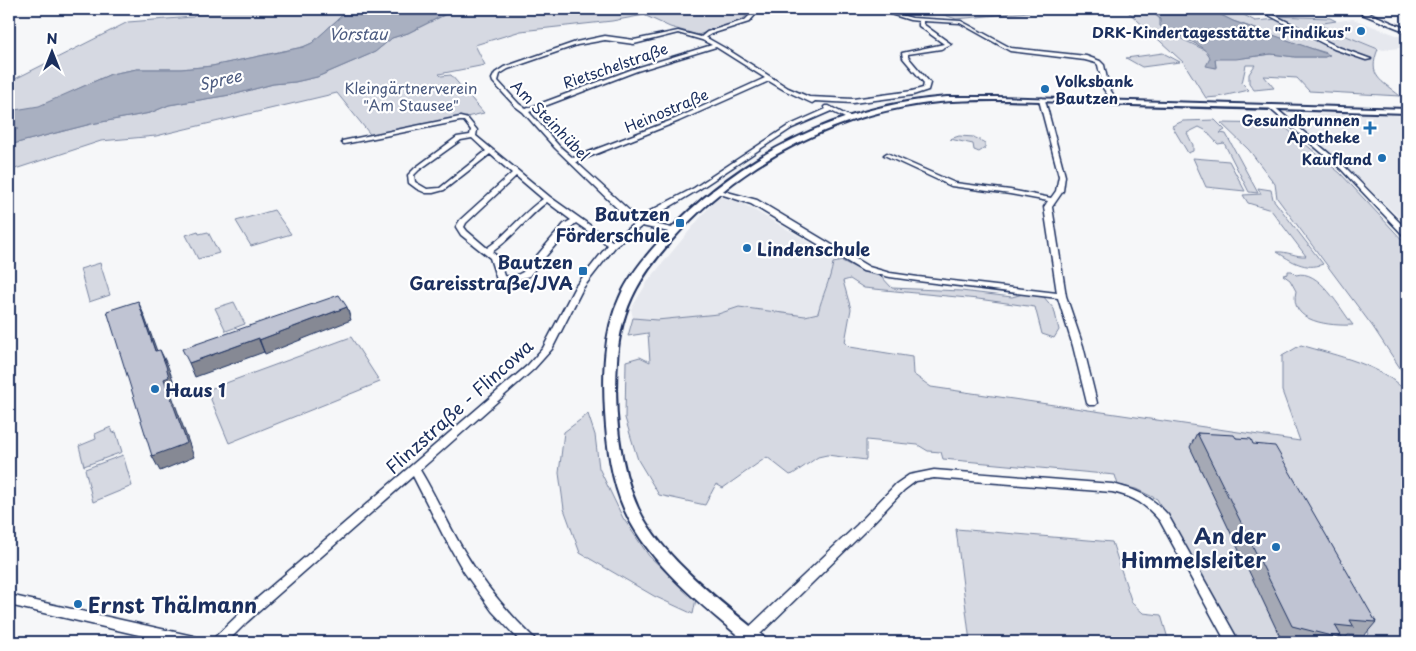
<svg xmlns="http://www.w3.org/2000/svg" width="1416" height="651" viewBox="0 0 1416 651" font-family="'Playpen Sans',sans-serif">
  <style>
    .built { fill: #e6e8ee }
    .green { fill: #d6d9e2; stroke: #7884a0 }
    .water { fill: #a9b0c1; stroke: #707c99 }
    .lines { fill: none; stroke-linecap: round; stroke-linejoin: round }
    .minor-casing { stroke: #1b2f5e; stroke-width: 3 }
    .tertiary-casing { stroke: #1b2f5e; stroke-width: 4 }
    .minor { fill: #fff; fill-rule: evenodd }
    .tertiary { fill: #fff; fill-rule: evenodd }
    .wall { fill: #a5a9b5; stroke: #1b2f5e }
    .shaded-wall { fill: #868994; stroke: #1b2f5e }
    .building { fill: #c0c4d3; stroke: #1b2f5e }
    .poi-dot { fill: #1f6fb2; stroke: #fff; stroke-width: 2 }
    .labels { text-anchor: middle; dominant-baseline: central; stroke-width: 4.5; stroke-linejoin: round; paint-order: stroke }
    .far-poi-label { font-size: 15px; font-weight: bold; fill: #1b2f5e; stroke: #fff; text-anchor: end }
    .far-street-label { font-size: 15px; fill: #1b2f5e; stroke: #fff }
    .far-park-label { font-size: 15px; fill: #4a5a7f; stroke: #fff }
    .far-water-label { font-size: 16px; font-style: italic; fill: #4d5c81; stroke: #fff }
    .poi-label { font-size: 18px; font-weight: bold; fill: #1b2f5e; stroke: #fff; text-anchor: end }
    .street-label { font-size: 18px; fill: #1b2f5e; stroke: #fff }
    .near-poi-label { font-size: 21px; font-weight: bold; fill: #1b2f5e; stroke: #fff; text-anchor: end }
  </style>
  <rect width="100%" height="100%" fill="#f6f7f9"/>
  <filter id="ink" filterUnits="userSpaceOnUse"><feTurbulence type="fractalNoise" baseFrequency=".02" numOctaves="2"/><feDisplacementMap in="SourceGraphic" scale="10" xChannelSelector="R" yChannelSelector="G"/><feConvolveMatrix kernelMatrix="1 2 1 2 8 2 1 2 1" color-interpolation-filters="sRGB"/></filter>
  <g filter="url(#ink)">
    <path class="built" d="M1353 19 1407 39V47L1383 50 1316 24Z
      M1342 112H1366L1407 117V225L1351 171 1292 120V117Z
      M718 196 740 202 842 261 833 263 829 284 822 298 819 313 805 316 739 307 718 314 657 320 633 318 631 309 648 281Z"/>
    <path class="green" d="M204 9H349L312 43 303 47 212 66 181 69H137L111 74 73 91 110 99 9 111V82L128 22 193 17Z
      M463 9H752L742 20 698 35 670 27 644 15 612 21 521 31 475 45 485 65 439 74 441 76 451 75 484 113 373 138 337 93 156 136 101 141 9 171V145L91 124 150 113 169 105 236 94 273 84 295 82 317 77 375 52 392 38 408 33 452 11Z
      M900 9H1060L956 19 945 15Z
      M1125 9H1149L1160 19 1167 32 1207 51 1216 67 1215 58 1219 57 1243 58 1272 54 1295 57H1325L1327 53 1303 46 1233 21 1209 9H1233L1255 21 1278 19 1274 16 1330 18 1336 21 1317 24 1378 49C1367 77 1381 80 1400 96L1309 91 1297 78 1264 76 1274 88 1254 90 1249 83V74L1255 65H1246L1242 83 1249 90 1218 97 1206 98 1184 63Z
      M1163 53 1180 62 1142 67 1126 58Z
      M1215 120 1225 130 1220 133 1226 134 1258 193 1249 192 1224 143 1218 144 1205 130 1199 127 1187 133 1193 145V151L1188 153 1172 126 1183 121Z
      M1221 123 1281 124 1340 173 1407 245V374H1404L1373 327 1277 198 1275 184 1249 150Z
      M959 136 974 137 985 143V148L979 152 974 150 973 144 950 139Z
      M1193 158 1229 161 1245 191 1206 187Z
      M1258 188 1271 190 1273 199 1323 264C1306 271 1291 261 1277 252 1287 251 1296 257 1306 256L1271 210 1248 203 1243 195 1261 194Z
      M274 210 291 234 251 246 236 221Z
      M198 231 199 234 208 232 219 253 198 259 186 235Z
      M842 261 858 269 880 275 892 288 961 291 1012 297 1027 293 1043 296 1054 309 1059 330 1054 338 1042 334 1035 307 978 299 864 288 850 279 843 281 851 309 845 342 850 347 912 357 913 374 931 387 1300 441 1282 391V356L1301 345C1337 356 1382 364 1407 393V642H1361L1369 634 1279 465 1282 640 1288 642H1236L1157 499 1136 489 1118 485 1115 475 943 459 941 452 928 451 918 445 866 440V460L827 455 818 457 793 474 790 475 767 457 723 488 716 484 705 505 659 495 638 460 625 418 626 361 640 357 650 362 648 333 628 336 633 318 657 320 718 314 739 307 805 316 818 313C822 296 830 281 833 263Z
      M100 263 110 295 89 302 80 269Z
      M1288 271H1292L1296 275C1319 268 1340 309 1353 325 1331 326 1288 323 1296 291L1290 280 1283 275 1288 274Z
      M234 302 245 324 226 331 215 308Z
      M351 337 380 382 229 443 207 390Z
      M588 414 595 435 599 468 623 518 649 556 696 599 693 614 654 596 580 553 564 509 559 473 564 432Z
      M111 427 113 433 116 432 122 452 84 466 79 446 96 439 95 434Z
      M123 455 132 486 93 502 85 469Z
      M956 529 1112 542 1132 603 1143 613 1161 615 1169 642H970Z"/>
    <path class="water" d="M349 9H463L452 11 408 33 392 38 375 52 317 77 295 82 273 84 236 94 169 105 150 113 91 124 9 145V133L18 129 9 127V111L39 106 111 74 137 69H181L212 66 303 47 312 43Z
      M1149 9H1209L1233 21 1330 55 1325 57H1295L1271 54 1236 59H1215L1216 68 1206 66 1210 58C1207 44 1172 35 1160 26V19Z"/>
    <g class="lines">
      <defs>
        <path id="minor" d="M756 9H760L749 22 711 34 706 37 707 38 730 51 788 88 809 97 853 99 912 91 923 88 924 83 903 58 902 53 944 44 919 26V21L910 20 874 9H880L912 18 961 21 1011 48 1086 56 1100 61 1104 65 1109 88 1118 102 1113 103 1103 88 1098 65 1096 63 1085 60 1010 51 960 23 923 21V24L951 44 941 49 908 54V57L930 83 928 90 913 95 853 103 815 101 812 103 784 90 769 81 679 121 576 162 632 213 640 220 650 211 694 188 788 126 826 109 824 107 825 106H829L854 119 849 120 831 111 792 128 698 190 656 215 646 222 676 229 677 231 676 233H673L642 226 615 247 583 288 552 349 534 369 420 470C436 496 448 525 464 551 483 583 507 612 534 638L535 642H521L492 611 464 572 443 535 413 476 247 622 227 642H213L214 638 239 614 528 365 543 348 575 287 608 245 576 223 570 228 529 276 513 281 497 280 490 258 461 235 456 227 460 220 512 173 490 154 444 190 433 193H426L417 189 409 183 408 175 415 168 457 137 470 135 471 130 464 121H460L344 144 342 143V141L460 117 468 119 477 130 476 136 550 197 612 241 635 223 626 217 555 148 523 112 515 106 493 82 492 79 495 73 504 67 576 42 605 36 634 40 678 31 701 37 707 32 745 20ZM678 33 702 40 712 45 633 69 526 109 519 104 498 81 500 74 508 69 577 45 605 40 634 44ZM716 47 765 78 675 119 573 158 559 146 529 112 637 71ZM472 138 486 151 440 188 427 189 415 182 414 175 419 170 461 140ZM516 176 543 199C522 213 508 234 487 248L467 231 464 227 466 223ZM547 202 571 220 564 224 523 272 513 277 504 276 498 257 492 252C513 238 527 217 547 202Z
          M1257 9H1262L1338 47 1371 59 1366 60 1334 49Z
          M1364 9H1376L1367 12 1407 29V32L1362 14Z
          M1042 98 1045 100 1065 176 1063 191 1052 207 1066 296 1083 346 1097 403 1095 405H1089L1087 403 1073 346 1058 298 918 281 890 277 863 271 751 204 714 192 712 191 716 189 757 200 869 267 890 273 918 277 1057 293 1044 207 1048 201 1010 194 951 186 884 155 887 153 889 154 955 183 1010 190 1051 198 1056 191 1059 176 1039 100Z
          M1268 105H1272L1345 167 1407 230V236H1404L1341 169 1268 107Z
          M934 470 1112 484C1137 490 1150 495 1168 515L1239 642H1226L1160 521C1145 504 1135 497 1112 492L934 478 916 481 904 490 865 531 755 639 750 641 745 639 744 635 745 631 857 525 896 484 909 475Z
          M9 595 193 636 198 638 199 642H169L9 605Z"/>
        <path id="tertiary" d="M947 97H997L1407 109V113C1316 110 1224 107 1132 105 1069 103 1002 97 939 102 843 111 746 159 681 230 644 270 620 304 617 361 614 408 618 464 638 508 661 557 722 603 764 637L766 642H746C703 606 648 563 625 511 611 480 607 446 605 413 603 375 603 334 619 299 629 275 648 253 666 234 739 156 839 105 947 97Z"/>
      </defs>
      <use href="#minor" class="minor-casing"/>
      <use href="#tertiary" class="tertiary-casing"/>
      <use href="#minor" class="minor"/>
      <use href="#tertiary" class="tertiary"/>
    </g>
    <path class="wall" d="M1197 433 1236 438 1253 444 1376 622 1364 636 1348 635 1343 641H1341L1340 642H1288L1282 641 1190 447Z"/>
    <path class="shaded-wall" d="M138 301 144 315 162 365 155 351Z
      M347 307 351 320 265 354 259 340Z
      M259 338 264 352 195 377 189 363Z
      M160 350 167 364 173 380 176 391 171 393 194 457 160 471 152 456Z"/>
    <path class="building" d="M339 295 347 307 259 340V338L189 363 182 349Z
      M138 301 155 351 160 350 166 366 169 377 164 379 187 443 152 456 107 311Z
      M1197 433 1234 435 1236 438 1251 439 1253 444 1275 446 1376 622 1350 620 1354 627 1335 625 1343 639 1292 626Z"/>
  </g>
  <g class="poi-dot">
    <circle cx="1361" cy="31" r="5"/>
    <circle cx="1045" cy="89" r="5"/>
    <path d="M1367.5 120.5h5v5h5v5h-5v5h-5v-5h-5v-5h5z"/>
    <circle cx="1382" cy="158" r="5"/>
    <rect x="675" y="218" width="10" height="10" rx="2.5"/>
    <circle cx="747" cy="248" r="5"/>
    <rect x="578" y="266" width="10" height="10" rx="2.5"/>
    <circle cx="155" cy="389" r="5"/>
    <circle cx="1276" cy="547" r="5"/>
    <circle cx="78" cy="604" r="5"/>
  </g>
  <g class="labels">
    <g class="far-poi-label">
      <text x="1351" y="31">DRK-Kindertagesstätte "Findikus"</text>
      <text x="1055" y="80" text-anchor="start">Volksbank<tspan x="1055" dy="17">Bautzen</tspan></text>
      <text x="1360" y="119">Gesundbrunnen<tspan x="1360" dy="17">Apotheke</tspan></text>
      <text x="1372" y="158">Kaufland</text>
    </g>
    <g class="far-street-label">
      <text transform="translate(615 65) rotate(-19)">Rietschelstraße</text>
      <text transform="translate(666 110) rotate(-23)">Heinostraße</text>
      <text transform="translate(551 120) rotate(46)">Am Steinhübel</text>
    </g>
    <g class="far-park-label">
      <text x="411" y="87">Kleingärtnerverein<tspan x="411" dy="17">"Am Stausee"</tspan></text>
    </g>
    <g class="far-water-label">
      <text x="358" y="33">Vorstau</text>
      <text transform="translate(220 79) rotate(-13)">Spree</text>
    </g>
    <g class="poi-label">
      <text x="670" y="213">Bautzen<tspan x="670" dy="21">Förderschule</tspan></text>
      <text x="757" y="248" text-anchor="start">Lindenschule</text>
      <text x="573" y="261">Bautzen<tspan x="573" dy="21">Gareisstraße/JVA</tspan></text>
      <text x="165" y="389" text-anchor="start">Haus 1</text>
    </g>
    <g class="street-label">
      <text transform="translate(459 406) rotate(-42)">Flinzstraße - Flincowa</text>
    </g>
    <g class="near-poi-label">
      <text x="1266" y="535">An der<tspan x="1266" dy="24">Himmelsleiter</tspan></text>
      <text x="88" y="604" text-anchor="start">Ernst Thälmann</text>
    </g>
  </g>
  <rect width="1416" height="651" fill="none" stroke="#fff" stroke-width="30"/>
  <rect x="15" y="15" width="1386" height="621" fill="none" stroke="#1b2f5e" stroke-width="2" filter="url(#ink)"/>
  <g transform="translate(52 52)" stroke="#ffffff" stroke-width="4" paint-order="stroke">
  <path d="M0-4L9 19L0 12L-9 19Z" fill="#1b2f5e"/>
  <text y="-8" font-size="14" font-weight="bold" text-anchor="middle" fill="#1b2f5e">N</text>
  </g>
</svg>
